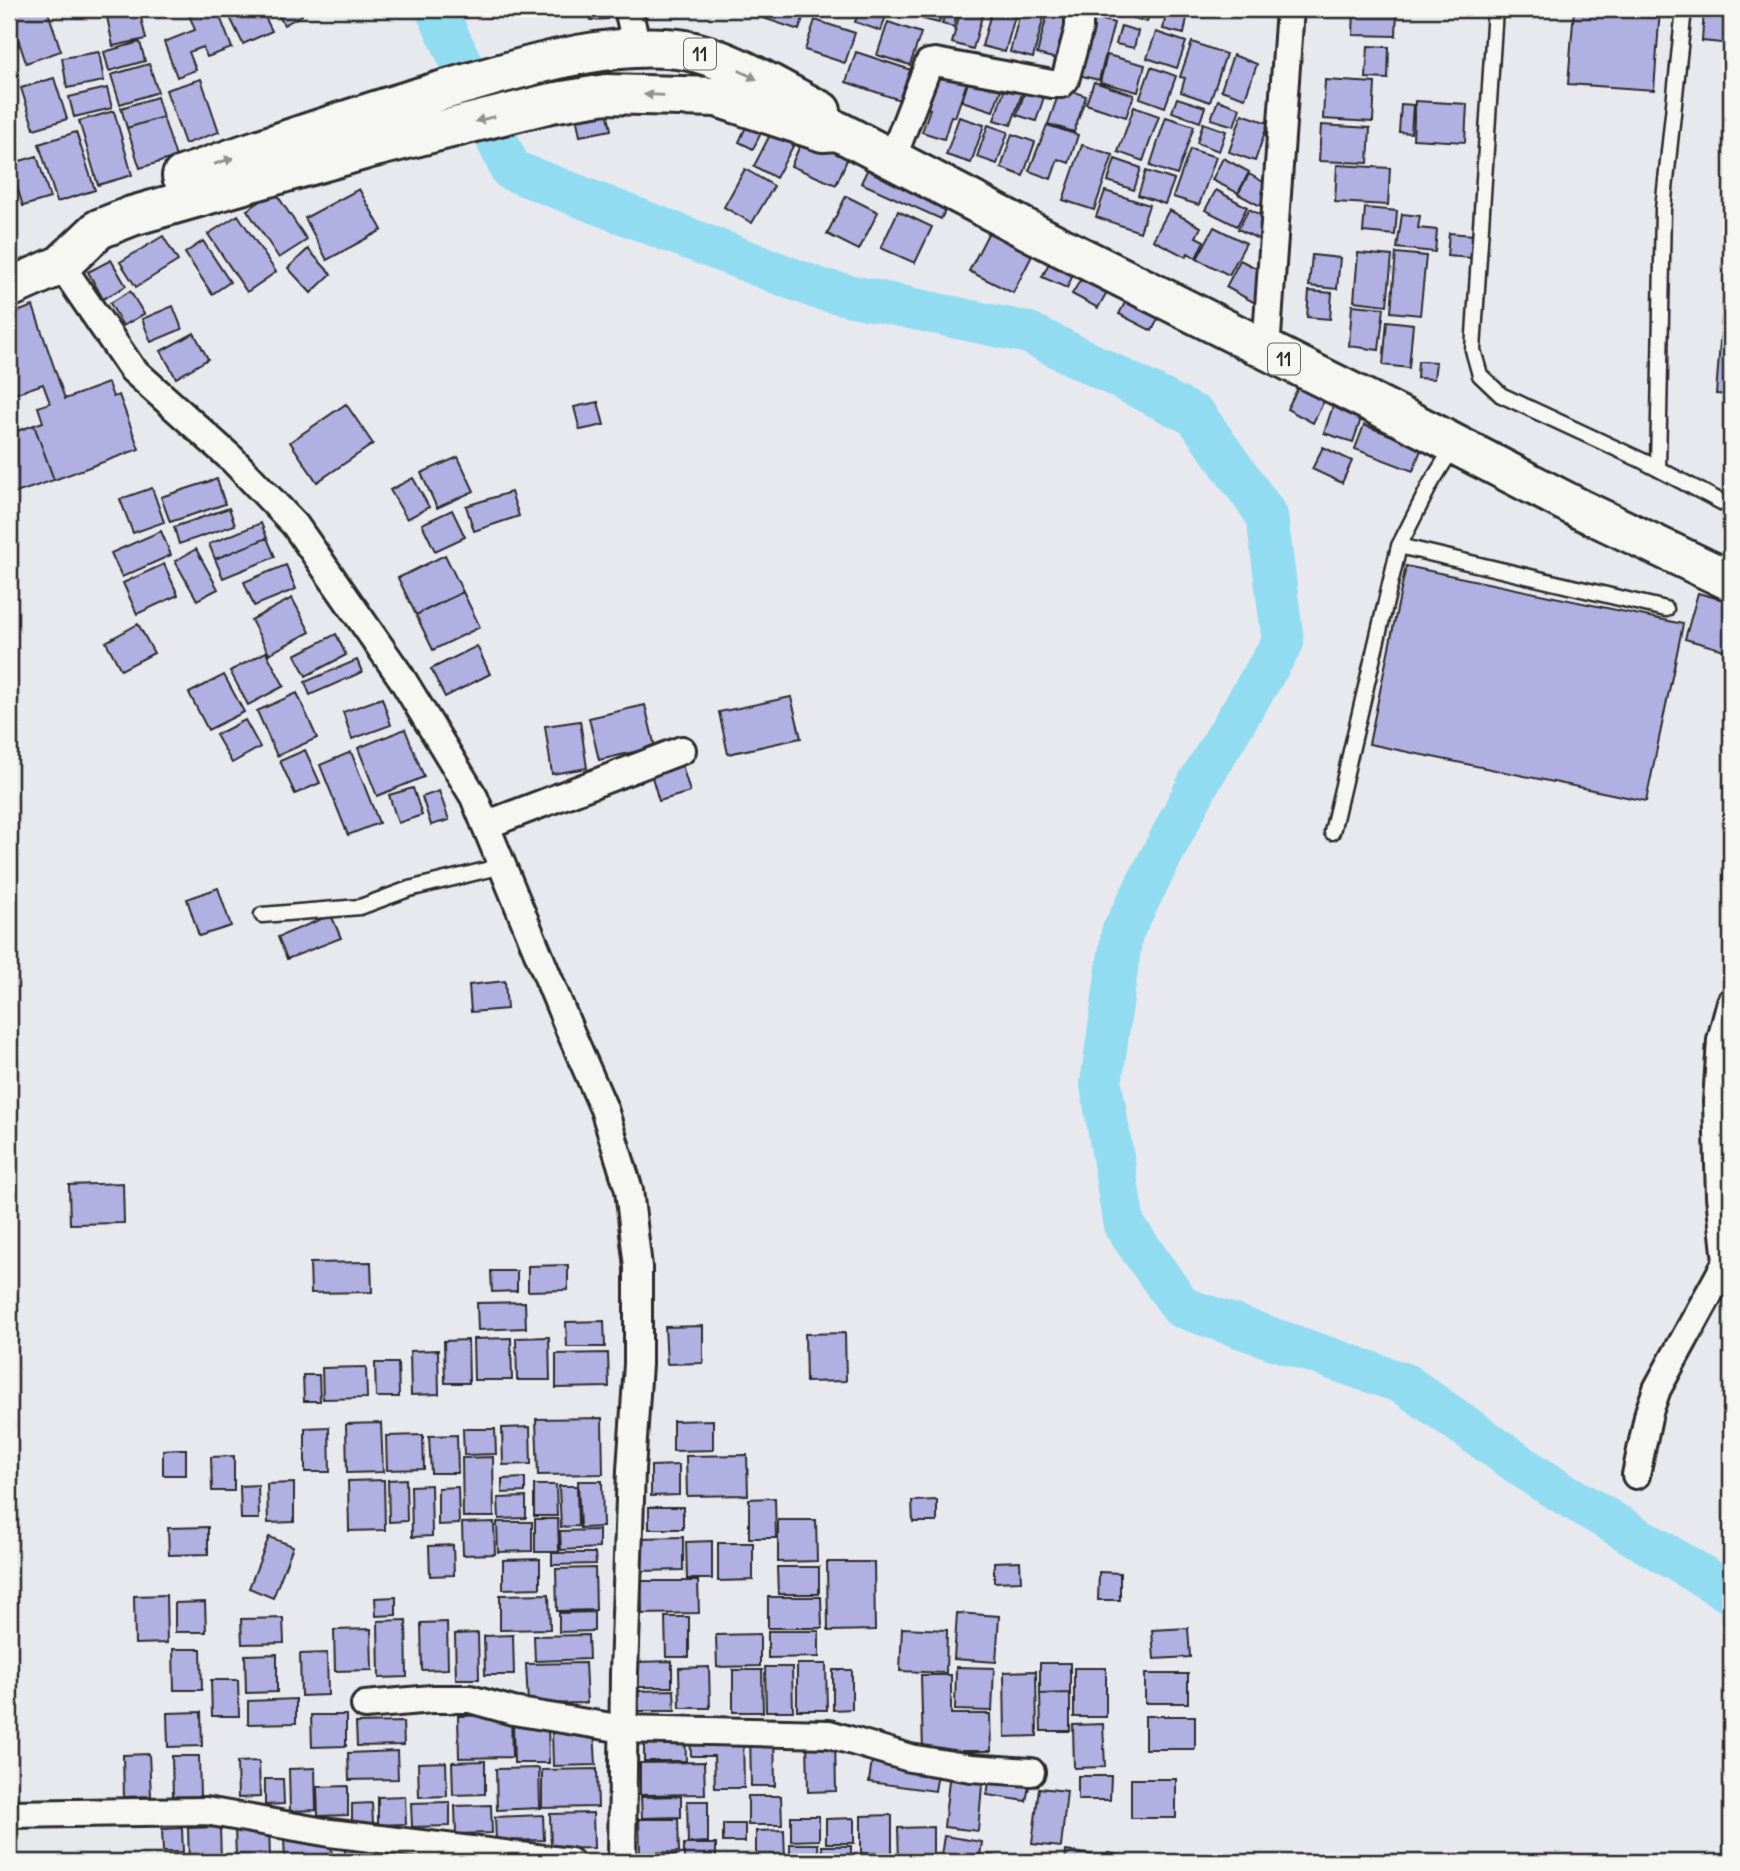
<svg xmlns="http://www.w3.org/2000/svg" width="1740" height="1871" viewBox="0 0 1740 1871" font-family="Delius,sans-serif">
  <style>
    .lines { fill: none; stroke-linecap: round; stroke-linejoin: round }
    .river { stroke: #91dcf1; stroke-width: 42 }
    .building { fill: #b0b1e2; stroke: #2b2b2b; stroke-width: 2 }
    .service-casing { stroke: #2b2b2b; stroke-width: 19 }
    .minor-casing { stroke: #2b2b2b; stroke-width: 32 }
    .trunk-casing { stroke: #2b2b2b; stroke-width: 44 }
    .service { stroke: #f6f6f2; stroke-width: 14 }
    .minor { stroke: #f6f6f2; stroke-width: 26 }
    .trunk { stroke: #f6f6f2; stroke-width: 38 }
    .oneway { fill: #90908e }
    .labels { text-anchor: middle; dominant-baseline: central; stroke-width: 5; stroke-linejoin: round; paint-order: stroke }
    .shield { fill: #f6f6f2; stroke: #686867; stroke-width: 2 }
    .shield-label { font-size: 19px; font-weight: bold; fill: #2b2b2b }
  </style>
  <rect width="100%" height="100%" fill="#e8e8ef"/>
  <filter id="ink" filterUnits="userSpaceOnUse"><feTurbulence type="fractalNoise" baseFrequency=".0143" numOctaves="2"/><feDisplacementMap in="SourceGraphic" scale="14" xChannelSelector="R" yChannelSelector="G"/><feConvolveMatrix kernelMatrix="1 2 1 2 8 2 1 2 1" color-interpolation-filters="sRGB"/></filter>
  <g filter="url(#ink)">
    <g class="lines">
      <path class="river" d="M436 9 511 170 819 289 1029 333 1196 416 1267 516 1283 642 1199 782 1122 933 1101 1084 1124 1225 1181 1307 1405 1384 1543 1481 1731 1593"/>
    </g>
    <path class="building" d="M15 9H47L61 51 26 63 9 11Z
      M57 9H92L58 14Z
      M120 9H139L146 39 113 46 106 12Z
      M187 9H217L232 48 207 57 203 47 189 52 196 70 177 77 164 42 195 30Z
      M226 9H261L272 31 243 44Z
      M275 9H299L302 15 284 25Z
      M543 9H577L544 15Z
      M590 9H606L607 19 591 20Z
      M763 9H806L799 30 760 17Z
      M860 9H888L881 31 855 22Z
      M925 9H943L939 23 923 19Z
      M946 9H958L954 27 942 24Z
      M961 9H984L973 49 952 43Z
      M992 9H1017L1005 52 982 46Z
      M1021 9 1045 12 1033 58 1010 52Z
      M1122 9H1150L1147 22 1120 14Z
      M1167 9H1194L1193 13 1188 12 1184 34 1163 29Z
      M1354 9 1397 10 1396 36 1353 35Z
      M1574 9H1660L1654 90 1568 84Z
      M1704 9H1731V44L1702 41Z
      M1048 11 1073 17 1061 60 1037 54Z
      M1086 15 1114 23 1099 80 1070 73Z
      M815 20 855 33 845 63 805 50Z
      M888 22 921 33 910 65 877 55Z
      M9 23 18 46 9 50Z
      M1121 26 1138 31 1134 48 1116 44Z
      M1156 32 1186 42 1177 68 1147 58Z
      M140 42 145 61 109 71 104 52Z
      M1192 42 1226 54 1210 102 1181 92 1185 78 1180 77Z
      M1368 46 1389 47 1388 79 1366 78Z
      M99 52 104 81 67 88 62 58Z
      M856 52 911 70 900 100 846 82Z
      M1107 55 1145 65 1138 92 1100 82Z
      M1233 55 1257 64 1245 98 1221 90Z
      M149 64 158 92 120 104 111 75Z
      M928 65 968 79 955 117 951 116 944 139 922 132 930 109 915 104Z
      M1151 67 1176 76 1165 107 1140 98Z
      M971 73 1003 84 993 111 962 101Z
      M54 78 67 119 34 129 21 88Z
      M201 79 219 132 185 144 166 90Z
      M1008 79 1025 85 1011 125 994 120Z
      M1325 80 1375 83 1373 122 1323 119Z
      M1028 82 1047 88 1036 121 1017 115Z
      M1094 82 1134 95 1126 117 1086 104Z
      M1061 87 1086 96 1074 132 1048 124Z
      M107 88 112 108 74 117 69 97Z
      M157 97 163 117 127 128 121 108Z
      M1177 98 1205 107 1200 122 1172 112Z
      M1218 100 1240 108 1234 126 1211 119Z
      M1415 101 1467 104 1465 142 1413 139Z
      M1401 104 1413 105 1411 133 1399 132Z
      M606 105 611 130 580 136 575 111Z
      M1134 107 1159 116 1143 161 1118 152Z
      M114 111 132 175 98 185 79 121Z
      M1242 114 1268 123 1255 161 1229 152Z
      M163 117 176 157 140 168 127 128Z
      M959 117 984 125 971 163 946 155Z
      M1166 117 1194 126 1177 175 1150 166Z
      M750 118 765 125 753 149 739 142Z
      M1203 123 1226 131 1219 151 1197 143Z
      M775 125 798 137 776 178 754 166Z
      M988 125 1008 132 997 164 977 157Z
      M1047 125 1078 135 1069 163 1058 159 1051 179 1029 171Z
      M1321 125 1370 128 1368 163 1319 161Z
      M76 132 95 190 57 202 39 144Z
      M805 134 850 153 836 185 791 166Z
      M1012 134 1035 142 1023 176 1001 168Z
      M1082 145 1113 155 1094 210 1063 200Z
      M1190 149 1216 157 1199 205 1173 197Z
      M37 156 50 198 23 206 10 164Z
      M1223 158 1249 172 1238 193 1212 180Z
      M1115 159 1141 168 1134 190 1108 181Z
      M872 160 952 196 941 219 861 183Z
      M1337 165 1390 168 1388 205 1335 202Z
      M745 169 774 186 752 223 724 207Z
      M1146 171 1174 180 1165 204 1138 195Z
      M1249 174 1274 188 1264 208 1238 194Z
      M359 189 382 230 327 260 305 218Z
      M1216 190 1247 207 1237 226 1205 210Z
      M1105 191 1149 205 1140 232 1096 217Z
      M275 192 307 240 279 258 247 210Z
      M846 196 878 212 859 250 827 234Z
      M1731 201V395L1716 394Z
      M1365 208 1397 211 1395 235 1363 232Z
      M1249 209 1272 221 1262 241 1238 229Z
      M1169 210 1201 227 1196 237 1204 241 1196 258 1188 253 1186 257 1153 240Z
      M898 211 932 227 915 263 881 248Z
      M9 214 16 236 9 238Z
      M1402 214 1420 216 1418 228 1437 230 1435 252 1397 248Z
      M238 215 276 272 247 292 208 234Z
      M994 222 1038 244 1013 293 969 271Z
      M1214 227 1246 243 1229 275 1197 259Z
      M1449 233 1474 235 1472 258 1447 256Z
      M163 236 178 261 136 287 120 262Z
      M203 241 230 282 212 294 185 253Z
      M308 249 331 274 311 293 288 268Z
      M1056 249 1080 260 1067 288 1042 277Z
      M1358 253 1392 256 1387 305 1354 301Z
      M1396 253 1426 256 1420 315 1391 312Z
      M1312 255 1340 258 1337 289 1309 286Z
      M111 260 126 286 103 299 88 272Z
      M1240 260 1270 275 1255 303 1226 287Z
      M1088 267 1113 281 1098 308 1072 294Z
      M130 291 144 314 123 326 110 303Z
      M1309 291 1332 293 1330 319 1307 317Z
      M1129 295 1162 311 1152 331 1119 314Z
      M1352 305 1384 308 1379 350 1349 346Z
      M33 306 65 399 108 383 113 397 119 395 139 449 54 480 34 425 43 422 38 407 50 403 43 384 11 395 9 389V315Z
      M173 306 182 329 151 342 142 319Z
      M1387 321 1413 324 1409 368 1383 365Z
      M194 333 208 359 176 378 161 351Z
      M1418 361 1436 362 1434 379 1417 378Z
      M1301 382 1327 395 1313 423 1287 409Z
      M598 402 604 425 580 430 574 407Z
      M1334 403 1363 413 1353 442 1324 433Z
      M346 404 373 444 317 482 290 442Z
      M9 406 17 426 9 429Z
      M34 425 54 480 13 494 9 482V434Z
      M1364 425 1422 447 1413 471 1355 449Z
      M1323 447 1352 461 1342 483 1312 469Z
      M458 457 474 491 437 508 421 473Z
      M413 478 429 507 407 519 390 490Z
      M217 479 225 504 170 522 161 497Z
      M152 488 164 522 133 533 120 499Z
      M511 492 519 516 474 531 466 506Z
      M229 508 235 525 179 544 174 527Z
      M452 510 465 537 435 551 422 524Z
      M261 523 267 538 215 559 209 544Z
      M161 531 171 555 122 577 111 553Z
      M267 538 275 557 223 578 215 559Z
      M196 549 218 589 197 600 175 561Z
      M445 555 463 592 416 615 398 578Z
      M164 564 178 595 137 614 123 583Z
      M286 565 296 589 254 606 244 582Z
      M1406 566 1683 624 1646 801 1369 744Z
      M463 592 480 627 433 650 416 615Z
      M1698 593 1731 602V652L1685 639Z
      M292 598 310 632 269 654 251 620Z
      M138 624 154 653 121 670 106 642Z
      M336 634 346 655 306 676 295 655Z
      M477 646 490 674 445 697 431 669Z
      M266 652 284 686 248 705 230 671Z
      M357 660 362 672 310 695 305 682Z
      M224 675 244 712 208 730 189 693Z
      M297 693 317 738 277 756 257 711Z
      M791 697 801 738 728 754 719 712Z
      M382 698 391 725 352 739 343 712Z
      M645 705 655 747 599 760 589 718Z
      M245 720 260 747 232 763 216 735Z
      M580 721 587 768 552 774 545 726Z
      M405 729 424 777 377 796 358 748Z
      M305 750 320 783 295 794 280 761Z
      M351 752 379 823 348 835 320 765Z
      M680 758 690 792 659 801 649 767Z
      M413 788 422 815 398 823 389 795Z
      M439 791 449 820 431 825 422 797Z
      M1731 831V882L1723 880Z
      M218 888 231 926 199 936 187 899Z
      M331 915 341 938 287 959 278 937Z
      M505 981 507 1009 471 1012 469 985Z
      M123 1183 124 1223 70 1224 69 1185Z
      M371 1262 372 1292 311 1293 310 1263Z
      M568 1265V1290L528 1291V1266Z
      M491 1271H517V1291L492 1292Z
      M525 1302 526 1328 478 1330 477 1303Z
      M604 1321 605 1347H567L566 1322Z
      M703 1326V1363L667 1364 665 1327Z
      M845 1333 846 1381 806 1382 805 1334Z
      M549 1337 550 1380H517L516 1338Z
      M511 1338 512 1380H474L473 1339Z
      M468 1340 469 1383H445L444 1341Z
      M438 1350 439 1394 411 1395 410 1351Z
      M608 1353 609 1387 556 1388V1354Z
      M375 1363H398L399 1397H376Z
      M366 1367 367 1398 323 1399 322 1368Z
      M303 1375H319L320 1401H304Z
      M602 1418 603 1474 538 1475 536 1419Z
      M713 1420V1450L673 1451V1421Z
      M381 1423 383 1472 347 1473 346 1424Z
      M329 1427 330 1472H305V1428Z
      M530 1427 531 1464 503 1465 502 1428Z
      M463 1429H495L496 1454 464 1455Z
      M423 1435 424 1469 387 1470 386 1436Z
      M457 1435 458 1473H431L429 1436Z
      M177 1449H186V1475H163V1450Z
      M747 1455 748 1495 687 1496 686 1456Z
      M234 1456V1491H212L211 1457Z
      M493 1457 494 1517H463L462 1458Z
      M679 1465V1495L651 1496V1466Z
      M525 1478V1492L502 1493V1479Z
      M406 1479 407 1521 389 1522 388 1480Z
      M384 1480 385 1530 349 1531 348 1481Z
      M578 1481H602L603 1527 580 1528Z
      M294 1483V1522L268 1523 267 1484Z
      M258 1485 259 1519H241L240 1486Z
      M431 1485 432 1536 412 1537 411 1486Z
      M534 1485H556L557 1516H534Z
      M559 1486H577L578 1526 561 1527Z
      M458 1487 459 1524 438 1525V1488Z
      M526 1497V1518L499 1519 498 1498Z
      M775 1498 776 1538H749V1499Z
      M937 1500V1522H913L912 1501Z
      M649 1507H683V1529H649Z
      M535 1519H558L559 1552H535Z
      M778 1520H816L817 1561 778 1562Z
      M494 1522 495 1554 463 1555 462 1523Z
      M497 1522H532V1551L498 1552Z
      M208 1527V1554L169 1555 168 1528Z
      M599 1530V1548L561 1550 560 1531Z
      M269 1537 293 1546 273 1598 249 1588Z
      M683 1537V1570L641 1571 640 1538Z
      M712 1541V1579H687L686 1542Z
      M718 1543H753V1580L718 1581Z
      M453 1545 454 1575 430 1576 429 1546Z
      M552 1553H595L596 1564 552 1565Z
      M540 1559V1588L503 1589V1560Z
      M1020 1561 1021 1581 994 1582V1562Z
      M827 1562H874L875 1630 828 1631Z
      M777 1567H819V1594H778Z
      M595 1568 596 1610 557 1611 556 1569Z
      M1099 1572 1120 1573V1600H1098Z
      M641 1581H698L699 1613 642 1614Z
      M549 1594 550 1629 500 1630V1595Z
      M166 1595 167 1643 135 1644 134 1596Z
      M396 1597V1615L376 1616 375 1598Z
      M768 1597H821L822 1628H768Z
      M205 1602 206 1632H175V1603Z
      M594 1612V1631L559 1632V1613Z
      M957 1613 999 1616 996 1662 954 1659Z
      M665 1617H689V1657H666Z
      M283 1618 284 1643 242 1644 241 1619Z
      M406 1620 407 1677 379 1678 378 1621Z
      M447 1622 448 1669 422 1670 421 1623Z
      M902 1628 947 1630 946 1673 900 1671Z
      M1188 1628 1190 1657 1154 1659 1152 1630Z
      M371 1629 372 1670 335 1671 334 1630Z
      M768 1631H819V1657L768 1658Z
      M478 1633 479 1679H456L455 1634Z
      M760 1634V1666L717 1667 716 1635Z
      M513 1635 514 1675H485L484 1636Z
      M588 1635 589 1659 535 1661 534 1636Z
      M173 1649H201L202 1690H174Z
      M327 1653 328 1695 301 1696 300 1654Z
      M277 1654V1692L246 1693 245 1655Z
      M672 1661V1687H637V1662Z
      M585 1663 587 1703 528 1704 526 1664Z
      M1040 1663H1070V1693L1040 1694Z
      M797 1664H826L827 1710H797Z
      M709 1667 710 1708H680L679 1668Z
      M765 1667H792L793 1711H766Z
      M956 1667 994 1668 992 1711 955 1710Z
      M1074 1668H1106V1717H1074Z
      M733 1670H762L763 1712H733Z
      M833 1670H852V1709L833 1710Z
      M1036 1671 1037 1736 1005 1737 1004 1672Z
      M1145 1674H1188V1703H1145Z
      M921 1675H951V1714H990L991 1751H923Z
      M211 1680H238L239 1716H212Z
      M674 1690 675 1711H639L638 1691Z
      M1070 1693V1731H1041L1040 1694Z
      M296 1699V1723L248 1724V1701Z
      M201 1712 202 1746 168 1747 167 1713Z
      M311 1715H346V1746L312 1747Z
      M511 1715 512 1757 459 1758 458 1716Z
      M1145 1716H1195V1749H1145Z
      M403 1722 404 1745 357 1746 356 1723Z
      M548 1723 549 1763H514L513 1724Z
      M1103 1724 1105 1767 1074 1768 1073 1725Z
      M594 1729 596 1765 553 1766 552 1730Z
      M685 1731 686 1761H644V1732Z
      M750 1731H774L775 1786H751Z
      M690 1732H743L744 1788H715L714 1756H691Z
      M807 1739H835L836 1791 808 1792Z
      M397 1751 398 1779 349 1780 348 1753Z
      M149 1754 151 1796 124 1797 123 1755Z
      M172 1756H199L200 1796 173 1797Z
      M872 1759 939 1768 935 1791 869 1782Z
      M259 1761 260 1797 238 1798 237 1762Z
      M485 1761V1794L453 1795 452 1762Z
      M446 1762 447 1796 419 1797 418 1763Z
      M704 1762 705 1794 640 1795V1763Z
      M315 1768 316 1810 290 1811 289 1769Z
      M539 1768 540 1808 497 1810 496 1769Z
      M597 1769 598 1807 542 1808V1770Z
      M950 1771 983 1774 978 1831 944 1827Z
      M990 1775 1030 1782 1026 1801 987 1795Z
      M1078 1776H1111L1110 1800H1078Z
      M265 1779H283L284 1804 265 1805Z
      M1131 1779H1176V1818H1131Z
      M348 1786V1815L318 1816 317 1787Z
      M1039 1788 1067 1791 1061 1847 1032 1844Z
      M405 1796 406 1824 378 1825V1797Z
      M681 1796V1817L642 1818 641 1797Z
      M748 1796H781L782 1825H748Z
      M687 1801H708V1842L688 1843Z
      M450 1802V1826L412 1827 411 1803Z
      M372 1803 373 1823H352V1804Z
      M491 1805 492 1833 456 1834 455 1806Z
      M593 1813 594 1848 551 1849 550 1814Z
      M543 1815 544 1840 496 1841 495 1817Z
      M892 1815V1853H861V1816Z
      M791 1816H819V1840L791 1841Z
      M854 1818V1843H826V1819Z
      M639 1819H678L679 1852 640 1853Z
      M723 1824H745V1842H723Z
      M220 1827 221 1861H189L188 1828Z
      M269 1827 270 1858 236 1859 235 1828Z
      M933 1827V1861H899L898 1828Z
      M182 1828 183 1852H163L162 1829Z
      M784 1830 785 1861H756V1831Z
      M331 1836 332 1862H285L284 1837Z
      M944 1836 982 1842 979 1862H940Z
      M345 1842H365V1862H345Z
      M372 1844H391L392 1862H372Z
      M684 1844H716V1862H684Z
      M790 1844H818L819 1862H790Z
      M822 1846H851V1862H823Z
      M417 1850H440V1862H417Z
      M396 1851H412L413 1862H397Z
      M1066 1851 1092 1855 1091 1862H1065Z
      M1108 1853 1143 1860V1862H1106Z
      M635 1855H676V1862H635Z
      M989 1855 1016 1862H987Z
      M885 1858V1862H857V1859Z"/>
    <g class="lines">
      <defs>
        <path id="service" d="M1495 9 1473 350 1480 375 1501 395 1643 461 1731 507
          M1658 469 1663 209 1684 9
          M1399 546 1666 609
          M1332 832 1399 546 1431 483 1454 446
          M262 915 360 907 409 889 502 866"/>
        <path id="minor" d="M628 9 637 47
          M892 159 929 63 935 62 1052 84H1061L1065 80 1079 28V9
          M61 265 132 369 232 459 295 525 401 677 474 797 570 1031 604 1109 629 1190 638 1267V1364L631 1470 624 1673 622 1862
          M1266 350 1290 9
          M486 825 682 750
          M1636 1475 1649 1412 1657 1389 1727 1261 1720 1196 1717 1102 1721 1040 1731 1002
          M365 1705 432 1699H470L513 1711 624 1729 829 1734 910 1758 971 1768 1031 1772
          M9 1814 206 1811 330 1833 570 1862"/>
        <path id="trunk" d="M182 176C276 143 370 111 465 84 531 65 616 39 685 50 730 58 779 90 821 111
          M9 288 61 265 99 229 132 216 367 149 551 103 606 94 717 97 823 132 838 131 1055 244 1425 429 1580 509 1731 581"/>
      </defs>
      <use href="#service" class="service-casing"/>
      <use href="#minor" class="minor-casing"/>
      <use href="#trunk" class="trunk-casing"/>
      <use href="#service" class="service"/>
      <use href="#minor" class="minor"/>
      <use href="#trunk" class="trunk"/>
    </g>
    <defs><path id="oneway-solid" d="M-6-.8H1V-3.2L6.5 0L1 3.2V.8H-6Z" transform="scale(1.75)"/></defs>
    <g class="oneway">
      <use href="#oneway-solid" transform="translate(748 75) rotate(27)"/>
      <use href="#oneway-solid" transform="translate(654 95) rotate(-178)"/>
      <use href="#oneway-solid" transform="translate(485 119) rotate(166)"/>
      <use href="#oneway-solid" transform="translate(224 161) rotate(-19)"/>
    </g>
  </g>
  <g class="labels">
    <g class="shield">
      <rect x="684" y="38.5" width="32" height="31" rx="5"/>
      <rect x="1268" y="343.5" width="32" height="31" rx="5"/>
    </g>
    <g class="shield-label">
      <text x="700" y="54">11</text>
      <text x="1284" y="359">11</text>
    </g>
  </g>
  <rect width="1740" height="1871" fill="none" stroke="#f6f6f2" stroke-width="35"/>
  <rect x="18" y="18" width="1705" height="1836" fill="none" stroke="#2b2b2b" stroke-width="2.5" filter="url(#ink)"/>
</svg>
